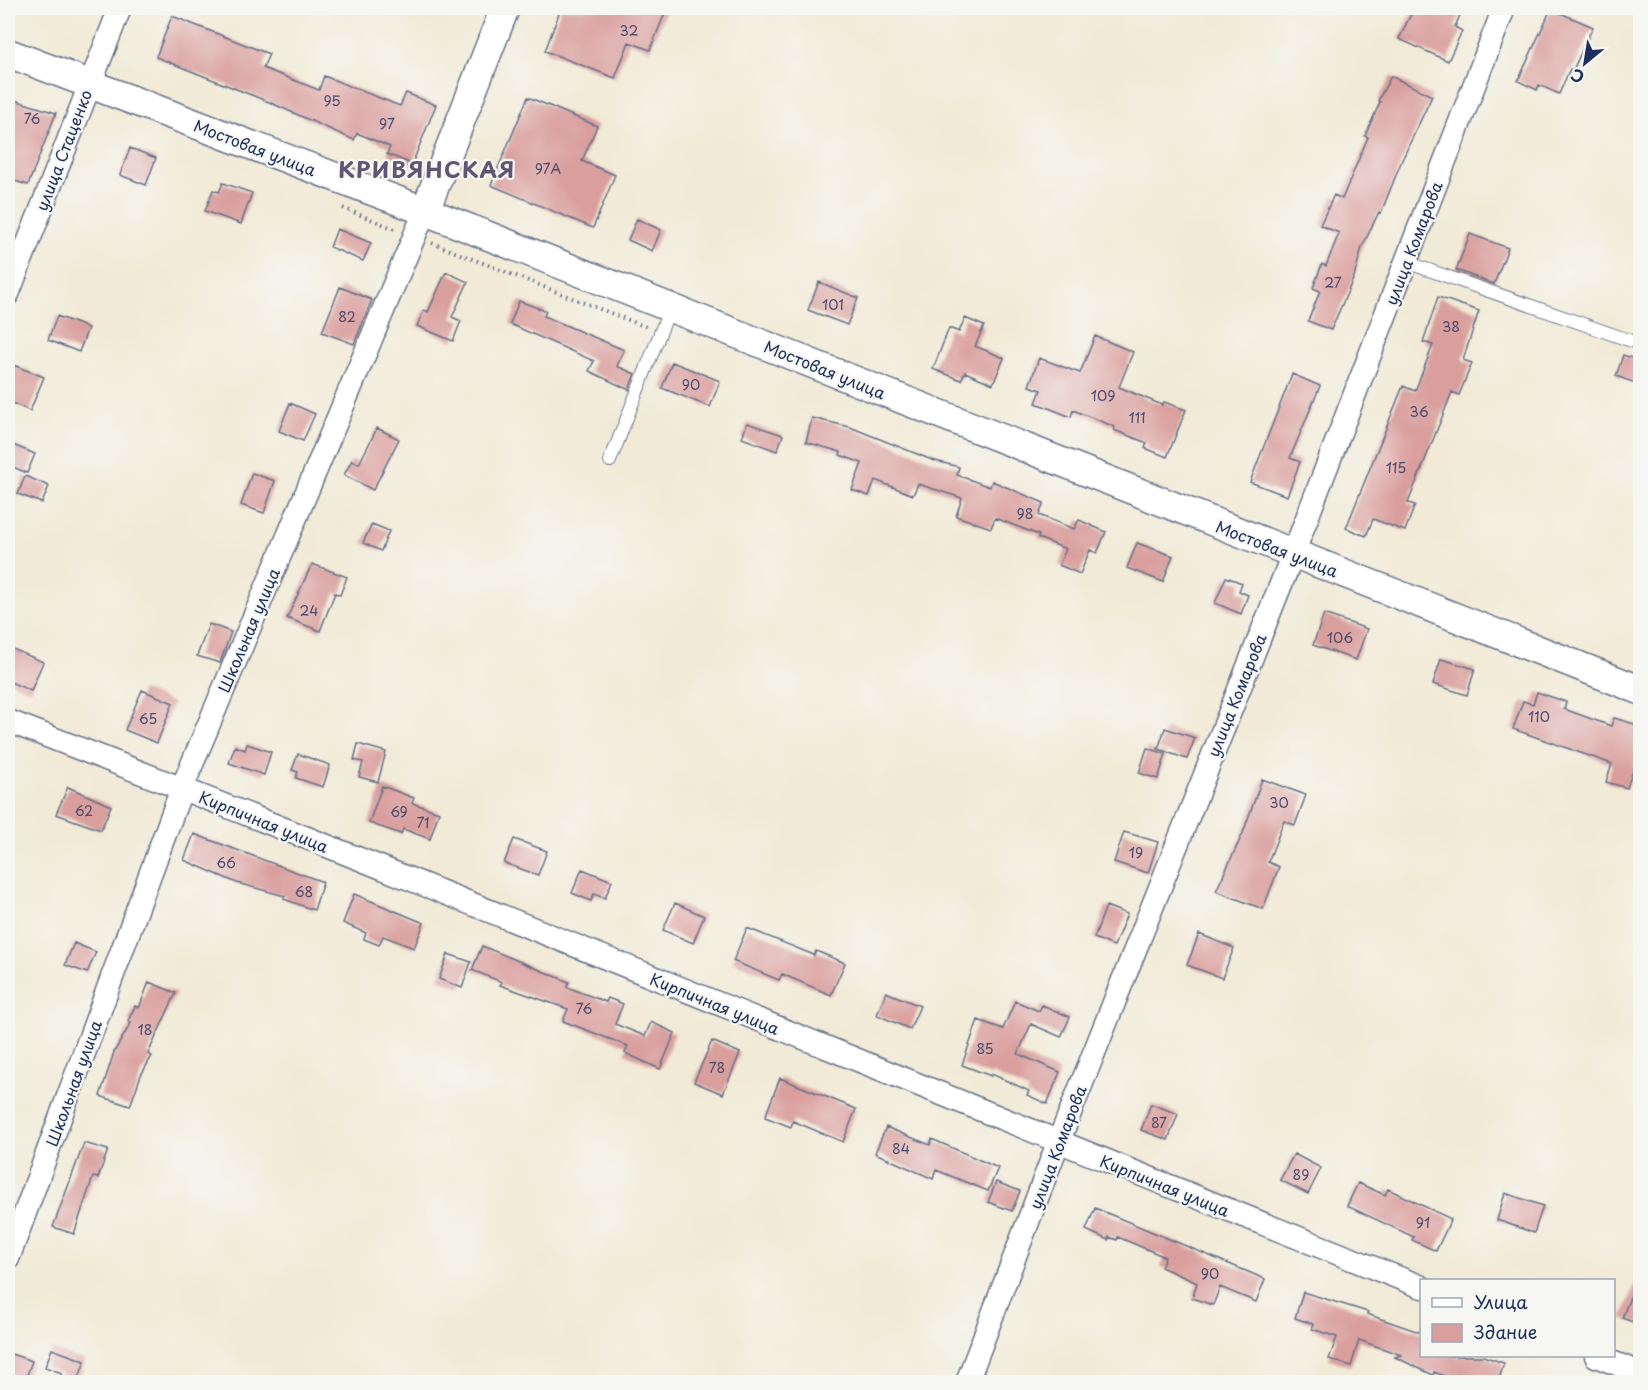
<svg xmlns="http://www.w3.org/2000/svg" width="1648" height="1390" viewBox="0 0 1648 1390" font-family="'Playpen Sans',sans-serif">
  <style>
    .building { fill: #d99f9d }
    .lines { fill: none; stroke-linecap: round; stroke-linejoin: round }
    .service-casing { stroke: #667088; stroke-width: 14 }
    .minor-casing { stroke: #667088; stroke-width: 25 }
    .tertiary-casing { stroke: #667088; stroke-width: 31 }
    .path { stroke: #667088; stroke-width: 4; stroke-dasharray: 1.5 4.5; stroke-linecap: butt }
    .service { stroke: #fff; stroke-width: 12 }
    .minor { stroke: #fff; stroke-width: 22 }
    .tertiary { stroke: #fff; stroke-width: 28 }
    .labels { text-anchor: middle; dominant-baseline: central; stroke-width: 4.5; stroke-linejoin: round; paint-order: stroke }
    .number-label { font-size: 14px; fill: #4a4b6e }
    .street-label { font-size: 16px; fill: #1b2f5e; stroke: #f6f6f2 }
    .district-label { font-size: 22px; font-weight: bold; letter-spacing: 1.5px; fill: #5e5674; stroke: #f6f6f2 }
  </style>
  <rect width="100%" height="100%" fill="#f6f6f2"/>
  <filter id="ink" filterUnits="userSpaceOnUse"><feTurbulence type="fractalNoise" baseFrequency=".0167" numOctaves="2"/><feDisplacementMap in="SourceGraphic" scale="12" xChannelSelector="R" yChannelSelector="G"/><feConvolveMatrix kernelMatrix="1 2 1 2 8 2 1 2 1" color-interpolation-filters="sRGB"/></filter>
  <filter id="wash" filterUnits="userSpaceOnUse"><feTurbulence type="fractalNoise" baseFrequency=".008" numOctaves="4" result="noise"/><feDisplacementMap in="SourceGraphic" scale="24" xChannelSelector="R" yChannelSelector="G"/><feGaussianBlur stdDeviation="1.35" result="paint"/><feColorMatrix in="noise" values="0 0 0 0 0 0 0 0 0 0 0 0 0 0 0 0 0 1.4 0 .05"/><feComposite in="paint" operator="in"/></filter>
  <g filter="url(#wash)">
    <rect width="100%" height="100%" fill="#f1ead6"/>
    <g id="blocks">
      <path class="building" d="M561 8H667L650 50 629 42 615 78 545 51Z
        M1414 8H1463L1455 27 1462 31 1448 61 1399 39Z
        M1551 9 1593 27 1573 70 1570 69 1559 94 1539 85 1537 90 1518 81Z
        M172 16 269 54 263 68 319 90 324 76 400 106 406 93 436 105 412 164 387 154 390 147 357 133 354 140 269 102 156 57Z
        M1391 76 1432 96 1402 160 1381 213 1379 212 1362 247 1354 277 1331 330 1308 321 1320 291 1313 288 1322 264 1326 266 1339 233 1320 225 1334 195 1342 199 1368 137 1365 136 1380 102 1378 101Z
        M528 97 597 126 582 161 615 175 593 228 491 185Z
        M8 98 56 113 28 185 8 179Z
        M130 148 156 158 146 185 120 175Z
        M223 183 252 193 241 224 205 211 213 190 219 192Z
        M637 219 661 230 652 251 628 240Z
        M337 229 371 243 363 261 330 247Z
        M1470 234 1508 248 1494 284 1456 270Z
        M446 272 468 282 452 317 461 321 453 341 417 326 424 310 428 312Z
        M819 282 858 298 847 325 808 310Z
        M340 287 372 300 354 344 322 332Z
        M1438 297 1479 311 1463 360 1472 363 1459 395 1452 392 1408 503 1415 505 1405 531 1373 519 1366 536 1346 528 1403 386 1415 391 1433 345 1423 342Z
        M519 301 546 311 544 316 624 350 617 366 635 374 629 390 589 371 594 361 510 324Z
        M57 316 88 328 79 352 48 340Z
        M965 318 984 326 975 346 1004 358 993 384 965 372 961 380 933 369 949 328 959 332Z
        M1095 336 1133 352 1119 387 1162 405 1164 402 1186 410 1167 457 1145 448 1147 443 1114 430 1115 427 1073 410 1071 417 1036 403 1041 390 1029 386 1039 358 1080 373Z
        M1623 355 1641 361V385L1616 376Z
        M672 362 720 381 710 407 662 388Z
        M13 365 44 377 30 411 8 401V378Z
        M1292 374 1320 386 1290 458 1300 462 1287 496 1250 482Z
        M290 403 315 414 303 441 279 431Z
        M812 418 850 427 932 460 959 467 957 475 990 487 992 481 1006 487 1044 503 1039 515 1074 529 1079 520 1106 532 1097 553 1090 550 1080 574 1059 565 1066 549 1038 538 1039 535 995 518 991 528 956 516 962 498 918 484 913 495 875 480 869 496 852 490 862 463 840 455 841 452 806 442Z
        M747 423 783 435 777 451 742 438Z
        M377 428 399 439 373 490 344 475 352 460 359 464Z
        M8 443 35 454 27 473 8 465Z
        M252 473 275 481 264 513 241 505Z
        M25 476 49 486 42 503 18 494Z
        M372 524 389 531 381 551 363 543Z
        M1137 543 1173 556 1163 582 1127 568Z
        M312 564 347 577 340 595 335 593 320 631 287 618Z
        M1226 577 1242 583 1239 591 1248 595 1241 614 1215 603Z
        M1324 614 1367 629 1356 660 1313 645Z
        M209 624 231 632 220 663 197 656Z
        M8 647 43 662 31 691 8 681Z
        M1441 659 1475 669 1467 695 1433 684Z
        M142 690 173 703 157 743 125 730Z
        M1537 692 1566 702 1564 709 1611 726 1614 718 1641 726V747L1627 788 1606 782 1612 764 1513 729 1523 701 1533 704Z
        M1165 728 1195 738 1187 759 1158 749Z
        M247 744 271 752 264 775 229 763 235 746 245 750Z
        M358 744 386 752 378 782 359 777 363 762 354 760Z
        M1147 748 1166 754 1158 779 1139 773Z
        M298 754 330 765 323 787 296 778 298 772 292 770Z
        M1262 779 1306 795 1295 825 1284 821 1268 862 1279 867 1263 909 1216 891 1243 833Z
        M382 786 414 798 412 803 439 812 430 839 403 829 401 834 369 823Z
        M68 787 111 806 101 830 56 814Z
        M1124 832 1158 842 1148 873 1114 862Z
        M194 834 323 882 314 910 284 899 285 896 237 883 184 860Z
        M514 839 547 851 538 875 504 863Z
        M582 869 612 881 605 898 594 894 591 901 572 893Z
        M354 894 424 923 414 948 383 936 379 945 364 939 366 933 343 923Z
        M675 903 704 916 693 943 663 930Z
        M1106 906 1127 914 1114 946 1094 938Z
        M747 928 814 955 816 951 845 963 831 995 782 974 779 980 733 961Z
        M1199 934 1234 948 1222 978 1187 965Z
        M74 943 96 952 87 973 65 965Z
        M482 946 569 982 567 987 606 1002 608 998 623 1004 615 1024 645 1036 651 1022 675 1033 660 1069 625 1053 628 1046 563 1021 568 1009 500 985 502 982 472 970Z
        M448 954 471 962 462 988 439 979Z
        M149 982 176 993 148 1054 152 1056 141 1075 130 1106 100 1096 114 1052 131 1023 128 1021 135 1006 139 1008Z
        M886 992 920 1006 910 1029 877 1015Z
        M1015 1001 1039 1011 1042 1005 1070 1017 1061 1037 1031 1024 1018 1054 1060 1072 1047 1104 1027 1095 1029 1091 992 1074 991 1076 962 1065 978 1020 1003 1029Z
        M712 1041 740 1053 723 1094 694 1082Z
        M780 1078 856 1109 843 1142 793 1121 791 1127 765 1117Z
        M1151 1104 1178 1114 1168 1140 1141 1130Z
        M886 1127 930 1145 932 1139 998 1168 988 1191 936 1170 933 1179 875 1153Z
        M84 1143 108 1150 98 1178 93 1177 74 1234 53 1227Z
        M1294 1154 1321 1168 1308 1194 1280 1180Z
        M996 1182 1020 1191 1012 1211 988 1202Z
        M1358 1183 1385 1195 1388 1189 1451 1219 1436 1251 1412 1240 1414 1237 1347 1206Z
        M1505 1193 1543 1206 1534 1233 1497 1220Z
        M1095 1208 1265 1279 1256 1302 1220 1287 1213 1305 1192 1298 1197 1283 1161 1267 1165 1257 1118 1237 1117 1240 1109 1237 1108 1240 1086 1230Z
        M1639 1274H1641V1325L1622 1318Z
        M1303 1292 1368 1312 1367 1314 1422 1333V1356H1483L1504 1363 1498 1383H1463L1434 1372 1433 1375 1395 1357 1401 1355 1359 1340 1351 1366 1329 1359 1337 1337 1312 1329 1313 1324 1295 1318Z
        M52 1349 85 1361 77 1383H58L62 1373 45 1367Z
        M8 1353 32 1361 24 1383 8 1377Z"/>
    </g>
  </g>
  <g filter="url(#ink)">
    <use href="#blocks" fill-opacity="0" stroke="#667088" stroke-width="1.5"/>
    <g class="lines">
      <defs>
        <path id="service" d="M1406 262 1640 344
          M610 461 670 308"/>
        <path id="minor" d="M8 294 120 8
          M8 721C481 903 949 1100 1422 1287
          M8 1259 182 788 425 211
          M1596 1356 1640 1373
          M967 1382 1058 1143 1293 554 1504 8"/>
        <path id="tertiary" d="M8 53 425 211 1640 690
          M425 211 505 8"/>
      </defs>
      <use href="#service" class="service-casing"/>
      <use href="#minor" class="minor-casing"/>
      <use href="#tertiary" class="tertiary-casing"/>
      <path class="path" d="M343 208 395 229
        M432 243 646 327"/>
      <use href="#service" class="service"/>
      <use href="#minor" class="minor"/>
      <use href="#tertiary" class="tertiary"/>
    </g>
  </g>
  <g class="labels">
    <g class="number-label">
      <text x="629" y="30">32</text>
      <text x="332" y="100">95</text>
      <text x="32" y="118">76</text>
      <text x="387" y="123">97</text>
      <text x="548" y="168">97А</text>
      <text x="1333" y="282">27</text>
      <text x="833" y="304">101</text>
      <text x="347" y="316">82</text>
      <text x="1451" y="326">38</text>
      <text x="691" y="384">90</text>
      <text x="1103" y="395">109</text>
      <text x="1419" y="411">36</text>
      <text x="1137" y="417">111</text>
      <text x="1396" y="467">115</text>
      <text x="1025" y="513">98</text>
      <text x="309" y="610">24</text>
      <text x="1340" y="637">106</text>
      <text x="1539" y="716">110</text>
      <text x="148" y="718">65</text>
      <text x="1279" y="802">30</text>
      <text x="84" y="810">62</text>
      <text x="399" y="811">69</text>
      <text x="423" y="822">71</text>
      <text x="1136" y="852">19</text>
      <text x="226" y="862">66</text>
      <text x="304" y="891">68</text>
      <text x="584" y="1008">76</text>
      <text x="145" y="1029">18</text>
      <text x="985" y="1048">85</text>
      <text x="717" y="1067">78</text>
      <text x="1159" y="1122">87</text>
      <text x="901" y="1148">84</text>
      <text x="1301" y="1174">89</text>
      <text x="1423" y="1222">91</text>
      <text x="1210" y="1273">90</text>
    </g>
    <g class="street-label">
      <text transform="translate(255 147) rotate(21)">Мостовая улица</text>
      <text transform="translate(63 150) rotate(-69)">улица Стаценко</text>
      <text transform="translate(1413 243) rotate(-69)">улица Комарова</text>
      <text transform="translate(825 369) rotate(22)">Мостовая улица</text>
      <text transform="translate(1277 548) rotate(21)">Мостовая улица</text>
      <text transform="translate(248 630) rotate(-67)">Школьная улица</text>
      <text transform="translate(1236 695) rotate(-68)">улица Комарова</text>
      <text transform="translate(264 821) rotate(22)">Кирпичная улица</text>
      <text transform="translate(715 1003) rotate(22)">Кирпичная улица</text>
      <text transform="translate(73 1083) rotate(-70)">Школьная улица</text>
      <text transform="translate(1057 1147) rotate(-69)">улица Комарова</text>
      <text transform="translate(1165 1185) rotate(22)">Кирпичная улица</text>
    </g>
    <g class="district-label">
      <text x="427" y="168">КРИВЯНСКАЯ</text>
    </g>
  </g>
  <rect width="1648" height="1390" fill="none" stroke="#f6f6f2" stroke-width="30"/>
  <rect x="1420" y="1279" width="195" height="78" fill="#f6f6f2" stroke="#9ea6b7" stroke-width="1.5"/>
  <rect x="1432" y="1298" width="30" height="9" fill="#ffffff" stroke="#9ea6b7" stroke-width="1.5"/>
  <text x="1474" y="1309" font-size="18" fill="#1b2f5e">Улица</text>
  <rect x="1432" y="1324" width="30" height="18" fill="#d99f9d" stroke="#9ea6b7" stroke-width="1.5"/>
  <text x="1474" y="1339" font-size="18" fill="#1b2f5e">Здание</text>
  <g transform="translate(1585 63) rotate(210)" stroke="#f6f6f2" stroke-width="4.5" paint-order="stroke">
  <path d="M0-4.5L10 22L0 15L-10 22Z" fill="#1b2f5e"/>
  <text y="-9" font-size="16" font-weight="bold" text-anchor="middle" fill="#1b2f5e">С</text>
  </g>
</svg>
